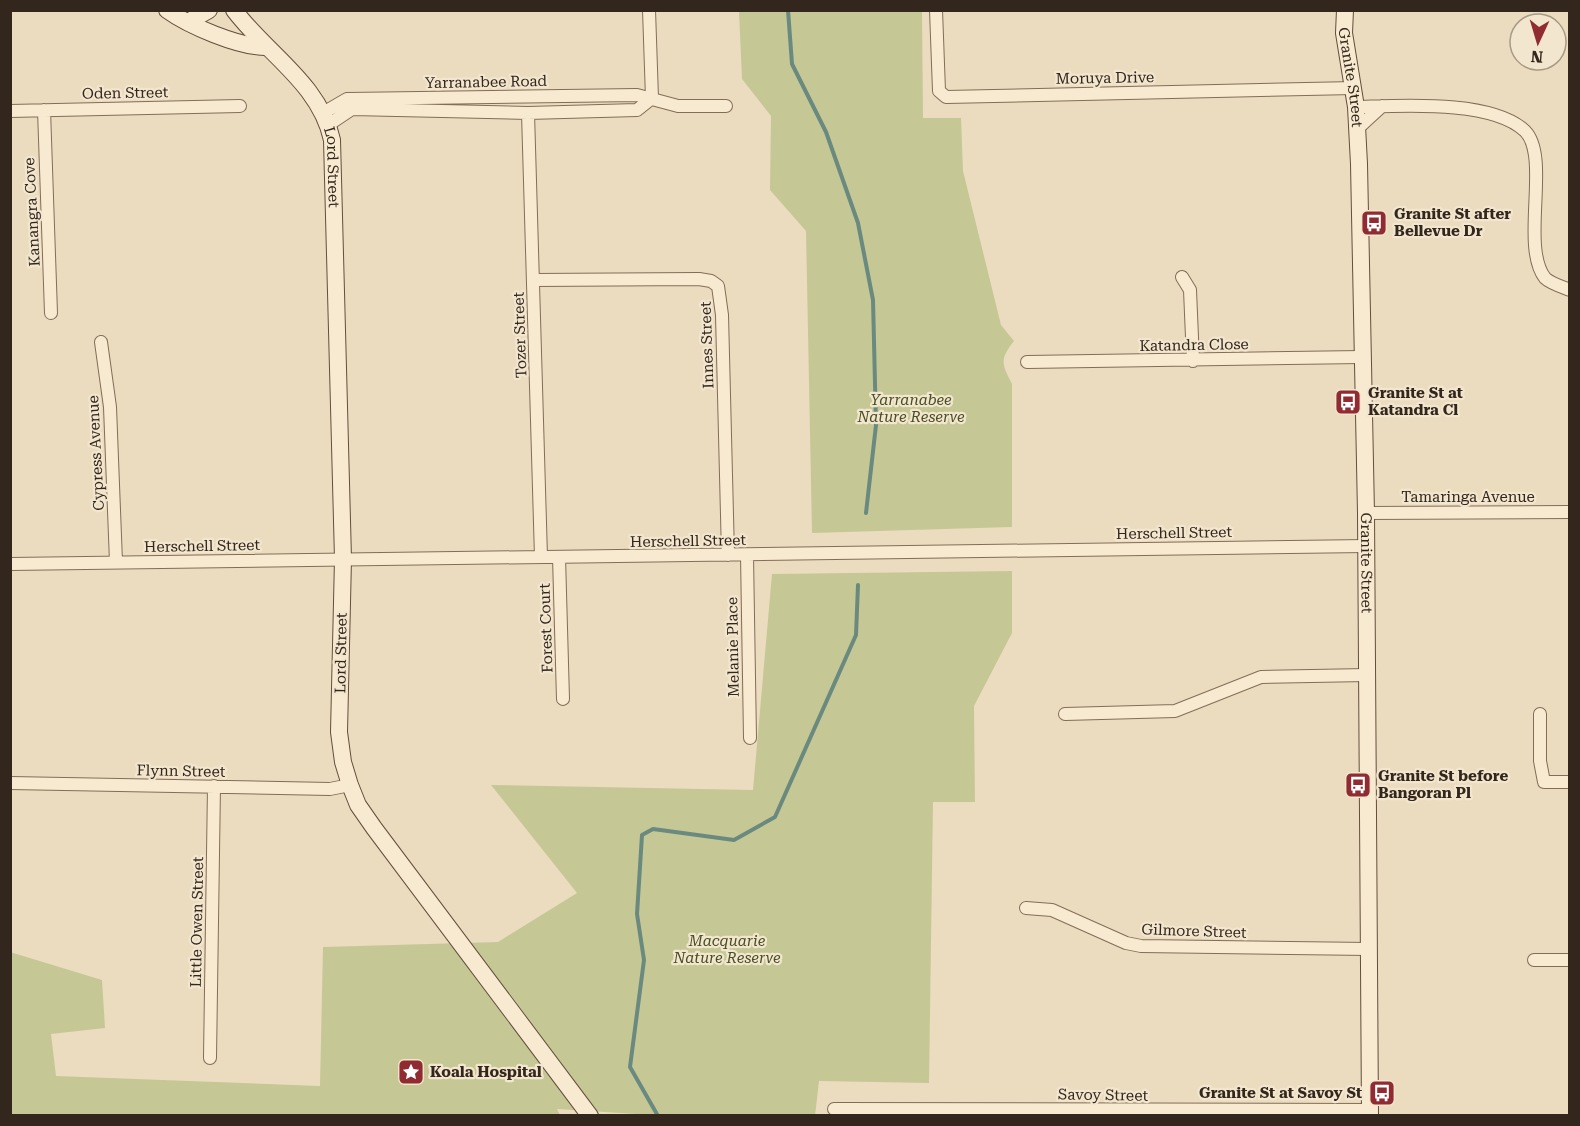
<svg xmlns="http://www.w3.org/2000/svg" width="1580" height="1126" viewBox="0 0 1580 1126" font-family="'Roboto Serif',serif">
  <style>
    .green { fill: #c5c894 }
    .lines { fill: none; stroke-linecap: round; stroke-linejoin: round }
    .stream { stroke: #6a8a80; stroke-width: 4 }
    .street-casing { stroke: #836d58; stroke-width: 14 }
    .secondary-casing { stroke: #644e3c; stroke-width: 18 }
    .street { stroke: #f7ead1; stroke-width: 12 }
    .secondary { stroke: #f7ead1; stroke-width: 16 }
    .labels { text-anchor: middle; dominant-baseline: central; stroke-width: 4.5; stroke-linejoin: round; paint-order: stroke }
    .street-label { font-size: 15px; fill: #33261c; stroke: #f3e6ce }
    .poi-label { font-size: 15px; font-weight: bold; fill: #33261c; stroke: #f3e6ce; text-anchor: start }
    .park-label { font-size: 15px; font-style: italic; fill: #464e24; stroke: #f3e6ce }
  </style>
  <rect width="100%" height="100%" fill="#ebdcbf"/>
  <path class="green" d="M739 11H922L923 118H961L963 171 1001 325 1014 341C999 360 1002 364 1012 384V527L812 533 806 231 770 190 771 116 742 79Z
    M1012 571V633L974 706 975 802H933L929 1083 819 1081 815 1116H668L557 1109 560 1115H11L10 952 102 980 105 1028 51 1034 56 1076 320 1086 323 947 498 942 577 893 491 785 753 790 772 574Z"/>
  <g class="lines">
    <path class="stream" d="M788 10 792 64 826 132 858 223 873 300 876 425 866 513
      M658 1116 630 1067 644 960 637 914 642 835 653 829 734 840 775 817 856 635 858 585"/>
    <defs>
      <path id="street" d="M649 10 652 98
        M936 10 939 91 946 97 1354 88
        M1356 107C1399 106 1492 99 1525 131 1551 157 1520 246 1545 278 1550 283 1562 287 1570 290
        M44 110 51 313
        M10 111 240 106
        M323 113 347 99 637 95 678 106H726
        M528 113 541 557
        M328 125 352 109 528 113 637 110 652 98
        M1357 129 1382 106
        M1182 277 1190 290 1193 361
        M533 280 699 279 711 281 718 286 722 315 728 555
        M101 342 110 407 116 562
        M1027 362 1362 357
        M1366 513 1570 512
        M747 555 750 738
        M559 557 563 699
        M10 564 1366 546
        M1065 714 1175 711 1261 677 1367 675
        M1540 714V761L1544 782H1570
        M10 783 330 789 350 785
        M1026 908 1052 910 1126 943 1141 946 1369 949
        M1534 960H1570
        M210 1058 214 786
        M834 1109 1370 1110"/>
      <g id="secondary">
        <path d="M167 10C189 26 239 47 266 47"/>
        <path id="s1" d="M234 10C267 54 320 84 332 140L343 559 339 732 343 762 350 785 358 805 374 828 590 1116"/>
        <path id="s2" d="M1345 10 1344 33 1356 107 1359 164 1366 513 1370 1116"/>
        <path d="M188 22 209 10"/>
      </g>
    </defs>
    <use href="#street" class="street-casing"/>
    <use href="#secondary" class="secondary-casing"/>
    <use href="#street" class="street"/>
    <use href="#secondary" class="secondary"/>
  </g>
  <defs>
    <symbol id="bus-square" viewBox="-11 -11 22 22"><rect x="-9" y="-9" width="18" height="18" rx="4" fill="#8f2b31" stroke="#f3e6ce"/><path d="M-5-6H5V4H4V6H2V4H-2V6H-4V4H-5ZM-3.5-4V0h7V-4ZM-3.5 1.2v1.5H-2V1.2ZM2 1.2v1.5H3.5V1.2Z" fill="#fff"/></symbol>
    <symbol id="sight-square" viewBox="-11 -11 22 22"><rect x="-9" y="-9" width="18" height="18" rx="4" fill="#8f2b31" stroke="#f3e6ce"/><path d="M0-6L1.8-2.2L6-1.7L2.9 1.2L3.7 5.4L0 3.3L-3.7 5.4L-2.9 1.2L-6-1.7L-1.8-2.2Z" fill="#fff"/></symbol>
  </defs>
  <g fill-rule="evenodd">
    <use href="#bus-square" x="1359" y="208" width="30" height="30"/>
    <use href="#bus-square" x="1333" y="387" width="30" height="30"/>
    <use href="#bus-square" x="1343" y="770" width="30" height="30"/>
    <use href="#sight-square" x="396" y="1057" width="30" height="30"/>
    <use href="#bus-square" x="1367" y="1078" width="30" height="30"/>
  </g>
  <g class="labels">
    <g class="street-label">
      <text stroke="none"><textPath href="#s2" startOffset="68">Granite Street</textPath></text>
      <text transform="translate(1105 78) rotate(-1)">Moruya Drive</text>
      <text transform="translate(486 82) rotate(-1)">Yarranabee Road</text>
      <text transform="translate(125 93) rotate(-1)">Oden Street</text>
      <text stroke="none"><textPath href="#s1" startOffset="192">Lord Street</textPath></text>
      <text transform="translate(32 212) rotate(-93)">Kanangra Cove</text>
      <text transform="translate(520 335) rotate(-92)">Tozer Street</text>
      <text transform="translate(707 345) rotate(-92)">Innes Street</text>
      <text transform="translate(1194 345) rotate(-1)">Katandra Close</text>
      <text transform="translate(96 453) rotate(-93)">Cypress Avenue</text>
      <text x="1468" y="497">Tamaringa Avenue</text>
      <text transform="translate(1174 533) rotate(-1)">Herschell Street</text>
      <text transform="translate(688 541) rotate(-1)">Herschell Street</text>
      <text transform="translate(202 546) rotate(-1)">Herschell Street</text>
      <text stroke="none"><textPath href="#s2" startOffset="554">Granite Street</textPath></text>
      <text transform="translate(546 628) rotate(-92)">Forest Court</text>
      <text transform="translate(733 647) rotate(-91)">Melanie Place</text>
      <text transform="translate(341 653) rotate(-89)">Lord Street</text>
      <text transform="translate(181 771) rotate(1)">Flynn Street</text>
      <text transform="translate(197 922) rotate(-89)">Little Owen Street</text>
      <text transform="translate(1194 931) rotate(2)">Gilmore Street</text>
      <text transform="translate(1103 1095) rotate(1)">Savoy Street</text>
    </g>
    <g class="poi-label">
      <text x="1394" y="214">Granite St after<tspan x="1394" dy="17">Bellevue Dr</tspan></text>
      <text x="1368" y="393">Granite St at<tspan x="1368" dy="17">Katandra Cl</tspan></text>
      <text x="1378" y="776">Granite St before<tspan x="1378" dy="17">Bangoran Pl</tspan></text>
      <text x="430" y="1072">Koala Hospital</text>
      <text x="1362" y="1093" text-anchor="end">Granite St at Savoy St</text>
    </g>
    <g class="park-label">
      <text x="911" y="400">Yarranabee<tspan x="911" dy="17">Nature Reserve</tspan></text>
      <text x="727" y="941">Macquarie<tspan x="727" dy="17">Nature Reserve</tspan></text>
    </g>
  </g>
  <rect width="1580" height="1126" fill="none" stroke="#33261c" stroke-width="24"/>
  <g transform="translate(1538 42) rotate(184)"><circle r="28" fill="#f3e6ce" stroke="#a69987" stroke-width="1.5"/>
  <path d="M0-4.5L10 22L0 15L-10 22Z" fill="#8f2b31"/>
  <text y="-9" font-size="16" font-weight="bold" text-anchor="middle" fill="#33261c">N</text>
  </g>
</svg>
